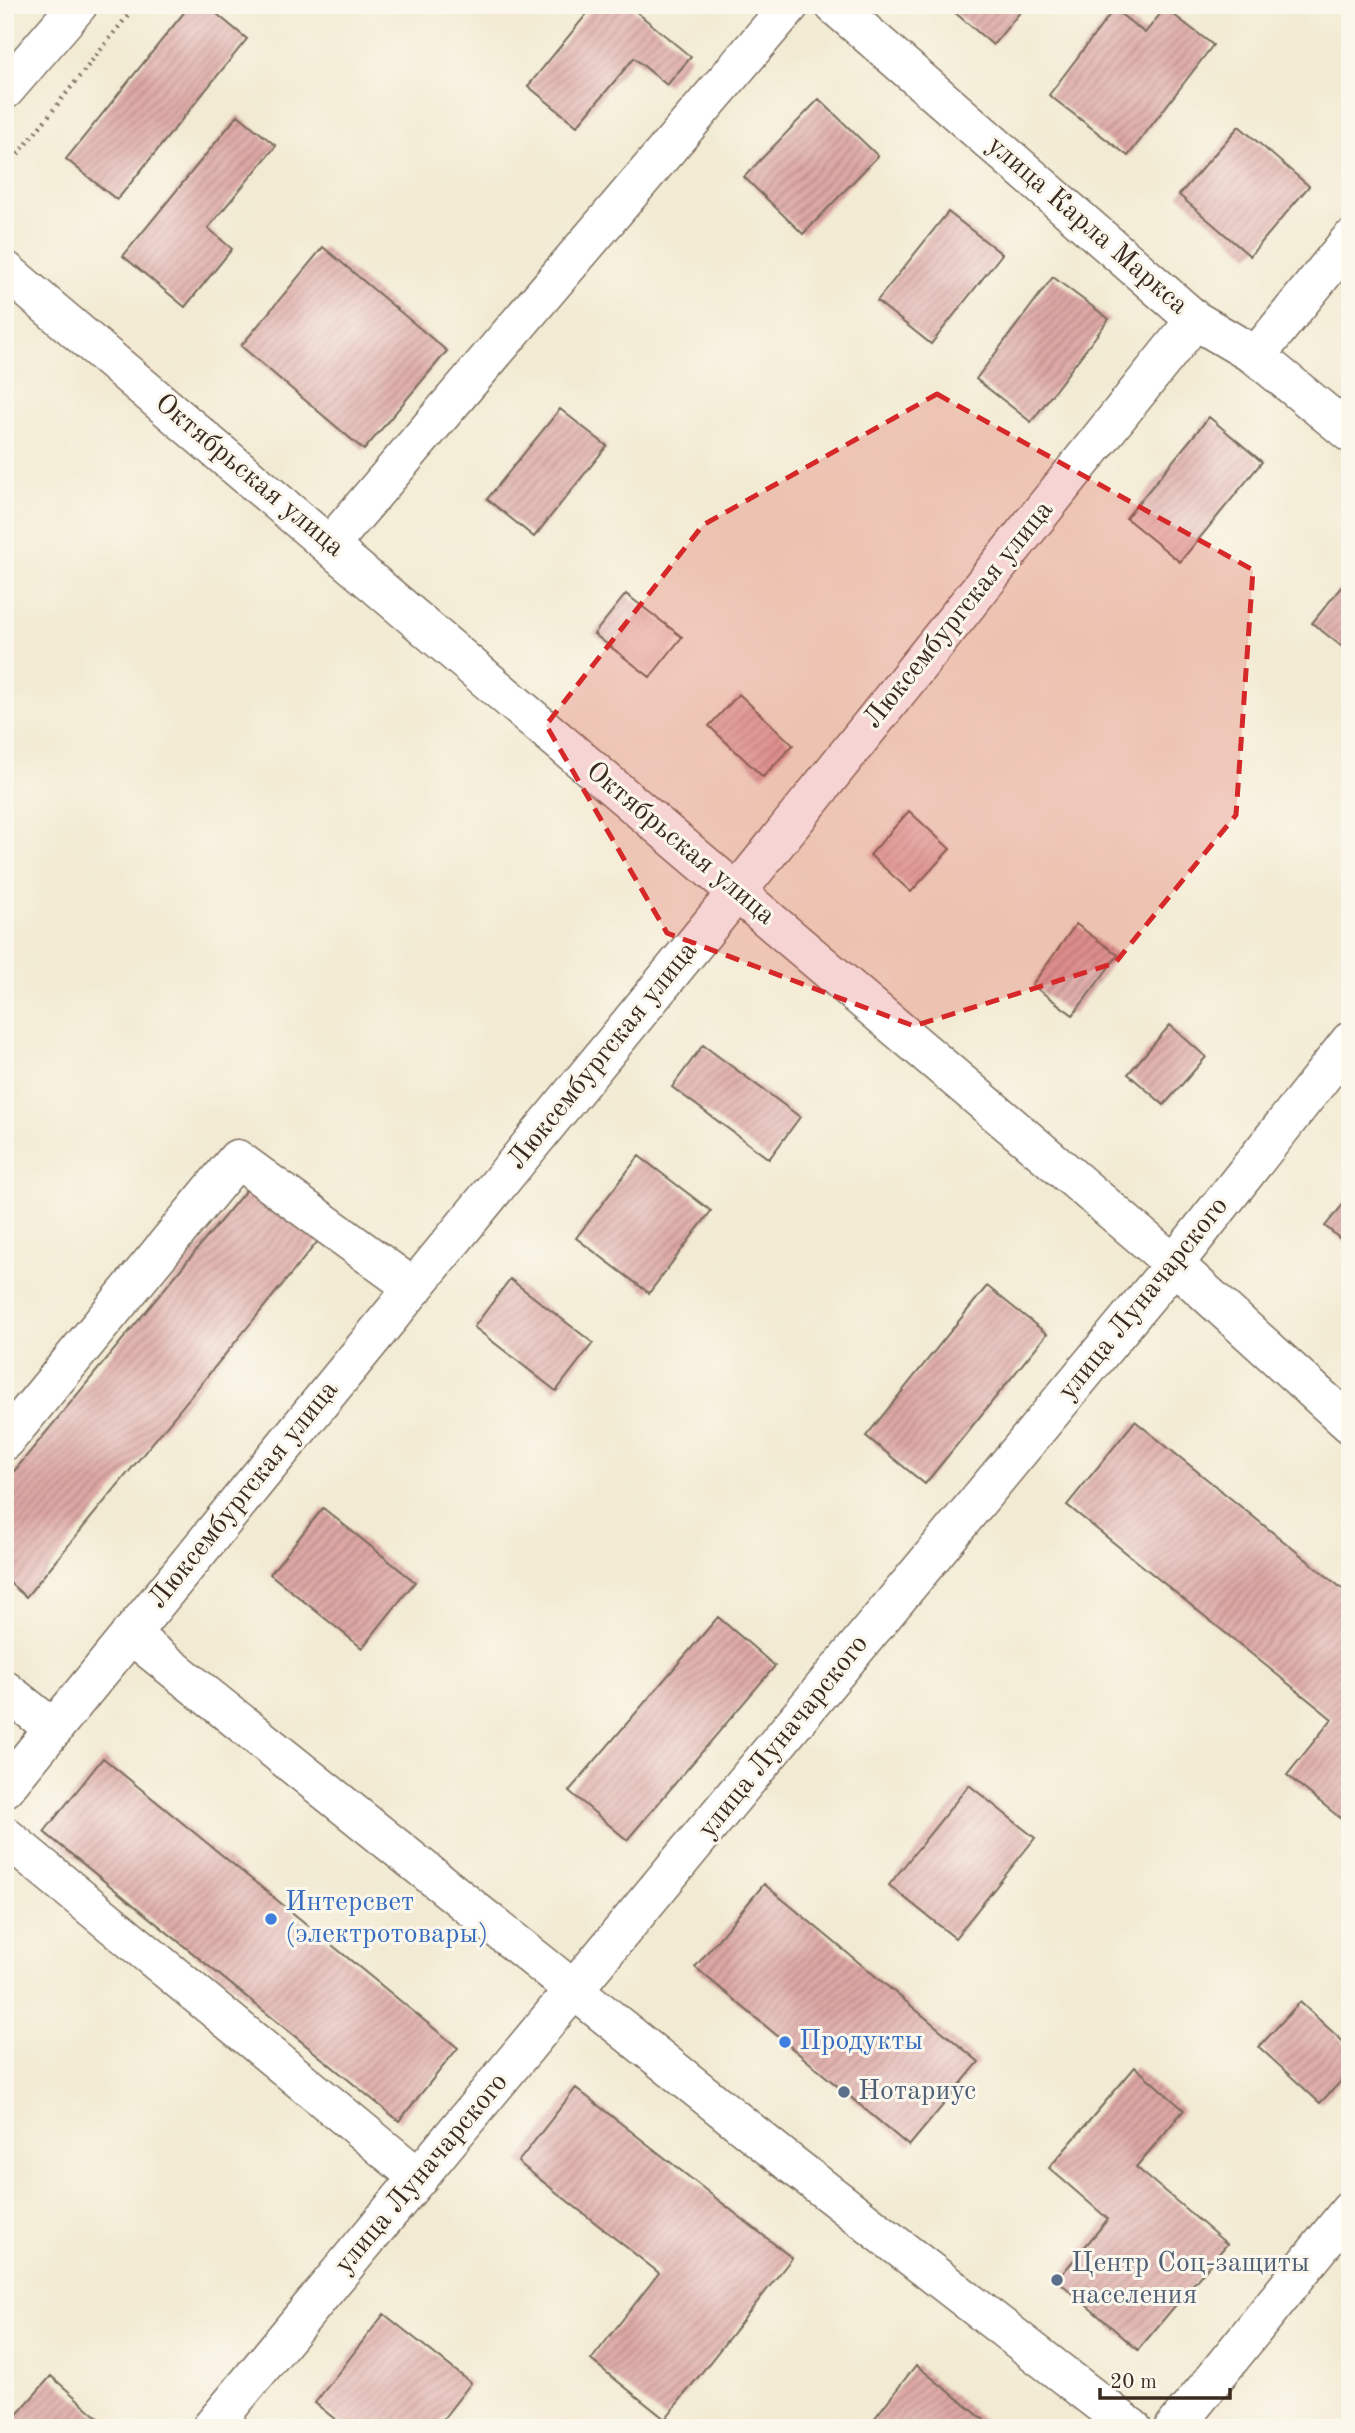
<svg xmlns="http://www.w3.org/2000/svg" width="1355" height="2433" viewBox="0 0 1355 2433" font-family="'Old Standard TT',serif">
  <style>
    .building { fill: url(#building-hatch) }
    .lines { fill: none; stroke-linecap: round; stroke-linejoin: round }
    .minor-casing { stroke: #7b6d5d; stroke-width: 41 }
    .path { stroke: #7b6d5d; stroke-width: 4.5; stroke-dasharray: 2 5; stroke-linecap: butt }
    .minor { stroke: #fff; stroke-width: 38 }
    .marked { fill: #d62828; fill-opacity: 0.2; stroke: #d62828; stroke-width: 5; stroke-dasharray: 14 9; stroke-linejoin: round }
    .shop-dot { fill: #3f7fe0; stroke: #fbf7ec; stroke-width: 2.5 }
    .service-dot { fill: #5c6f8a; stroke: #fbf7ec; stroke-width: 2.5 }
    .labels { text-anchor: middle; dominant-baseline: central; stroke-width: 6; stroke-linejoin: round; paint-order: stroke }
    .street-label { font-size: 28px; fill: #3b2a1e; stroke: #fbf7ec }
    .shop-label { font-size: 28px; fill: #366cbe; stroke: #fbf7ec; text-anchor: start }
    .service-label { font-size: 28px; fill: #4e5e75; stroke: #fbf7ec; text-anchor: start }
  </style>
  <defs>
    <pattern id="building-hatch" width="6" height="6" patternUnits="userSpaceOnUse" patternTransform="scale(1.75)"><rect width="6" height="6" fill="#dda7a5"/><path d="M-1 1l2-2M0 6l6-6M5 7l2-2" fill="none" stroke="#b48886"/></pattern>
  </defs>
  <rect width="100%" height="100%" fill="#fbf7ec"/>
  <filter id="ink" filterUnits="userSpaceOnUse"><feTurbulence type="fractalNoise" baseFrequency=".0143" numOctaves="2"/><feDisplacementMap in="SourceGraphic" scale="14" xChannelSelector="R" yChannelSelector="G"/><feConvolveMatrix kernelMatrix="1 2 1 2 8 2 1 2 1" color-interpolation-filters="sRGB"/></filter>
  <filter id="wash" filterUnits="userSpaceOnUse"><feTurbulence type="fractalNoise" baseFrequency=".00686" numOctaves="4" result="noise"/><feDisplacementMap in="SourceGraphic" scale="28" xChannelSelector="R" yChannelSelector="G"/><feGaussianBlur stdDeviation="1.57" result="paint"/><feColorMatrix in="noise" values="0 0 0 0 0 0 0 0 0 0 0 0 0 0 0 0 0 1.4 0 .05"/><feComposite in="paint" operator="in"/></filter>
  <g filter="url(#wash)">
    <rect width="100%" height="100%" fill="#f2ead2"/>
    <g id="blocks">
      <path class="building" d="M190 5H206L247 39 117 200 66 159Z
        M594 5H628L691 57 667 85 634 58 577 126 528 86Z
        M946 5H1026L993 45Z
        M1165 8 1213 45 1128 156 1049 95 1114 9 1145 33Z
        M819 99 878 156 803 234 744 177Z
        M238 115 276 146 208 228 232 249 185 307 123 256Z
        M1239 126 1309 186 1250 256 1179 195Z
        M948 212 1002 254 931 344 877 301Z
        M323 247 447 351 364 450 241 346Z
        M1053 277 1109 319 1031 422 976 379Z
        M560 409 607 446 534 537 487 499Z
        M1209 417 1262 462 1180 562 1126 518Z
        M1350 576V653L1312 623Z
        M626 594 682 637 650 677 594 634Z
        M739 694 793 745 763 777 709 726Z
        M909 811 950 849 911 892 870 855Z
        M1076 924 1118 955 1073 1015 1032 985Z
        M1170 1025 1206 1057 1164 1105 1128 1074Z
        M703 1045 800 1117 769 1159 672 1087Z
        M639 1156 711 1211 649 1293 576 1238Z
        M251 1184 319 1240 26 1597 5 1579V1482Z
        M1350 1196V1247L1325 1226Z
        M510 1279 593 1343 556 1391 474 1327Z
        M987 1286 1047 1334 925 1484 866 1436Z
        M1135 1421 1350 1595V1826L1287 1775 1332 1719 1067 1505Z
        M323 1508 415 1582 362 1648 270 1574Z
        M718 1617 775 1666 627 1840 569 1791Z
        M103 1758 458 2048 399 2121 44 1832Z
        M969 1785 1035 1838 955 1938 889 1885Z
        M764 1884 979 2062 909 2146 695 1967Z
        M1300 2002 1350 2048V2072L1320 2103 1259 2047Z
        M1135 2067 1184 2110 1136 2167 1227 2244 1138 2350 1057 2280 1108 2219 1049 2168Z
        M576 2088 792 2258 665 2419 591 2360 659 2273 518 2162Z
        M384 2314 471 2383 436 2428H346L315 2403Z
        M916 2365 994 2428H867Z
        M51 2376 99 2418 91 2428H5Z"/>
    </g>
  </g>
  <g filter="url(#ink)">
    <use href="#blocks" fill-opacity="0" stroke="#7b6d5d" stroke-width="2"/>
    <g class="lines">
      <defs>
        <path id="minor" d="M834 5 1195 320 1256 356 1350 433
          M5 90 78 5
          M5 270 1174 1264 1350 1424
          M1256 356 1350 240
          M330 545 790 5
          M5 1441 237 1159 414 1288
          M130 1634 781 2156 1132 2428
          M5 1690 54 1729
          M5 1788 737 892 1195 320
          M5 1836 419 2178
          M211 2428 1174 1264 1350 1041
          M1174 2428 1350 2210"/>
      </defs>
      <use href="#minor" class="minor-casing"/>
      <path class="path" d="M8 17 18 5
        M5 171 136 5"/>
      <use href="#minor" class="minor"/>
    </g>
  </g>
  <path class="marked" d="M937 394 1253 570 1236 815 1115 963 914 1026 667 933 546 725 703 525Z"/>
  <g class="shop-dot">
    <circle cx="271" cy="1919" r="7"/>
    <circle cx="785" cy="2042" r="7"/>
  </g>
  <g class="service-dot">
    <circle cx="844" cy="2092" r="7"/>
    <circle cx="1057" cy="2280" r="7"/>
  </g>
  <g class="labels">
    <g class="street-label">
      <text transform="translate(1087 226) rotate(41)">улица Карла Маркса</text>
      <text transform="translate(249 476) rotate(40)">Октябрьская улица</text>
      <text transform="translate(959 615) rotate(-51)">Люксембургская улица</text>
      <text transform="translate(680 844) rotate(40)">Октябрьская улица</text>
      <text transform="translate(603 1056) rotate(-51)">Люксембургская улица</text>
      <text transform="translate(1144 1299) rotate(-51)">улица Луначарского</text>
      <text transform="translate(244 1495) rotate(-51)">Люксембургская улица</text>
      <text transform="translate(784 1737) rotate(-51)">улица Луначарского</text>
      <text transform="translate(422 2174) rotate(-50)">улица Луначарского</text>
    </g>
    <g class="shop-label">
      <text x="285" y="1903">Интерсвет<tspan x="285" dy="32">(электротовары)</tspan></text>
      <text x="799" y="2042">Продукты</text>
    </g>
    <g class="service-label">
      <text x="858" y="2092">Нотариус</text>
      <text x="1071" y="2264">Центр Соц-защиты<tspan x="1071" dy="32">населения</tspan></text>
    </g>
  </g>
  <rect width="1355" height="2433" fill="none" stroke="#fbf7ec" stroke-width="28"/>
  <path d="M1100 2388v10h130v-10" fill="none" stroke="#3b2a1e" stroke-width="3.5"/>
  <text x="1110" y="2388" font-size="21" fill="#3b2a1e" stroke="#fbf7ec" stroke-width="5" paint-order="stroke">20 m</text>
</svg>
